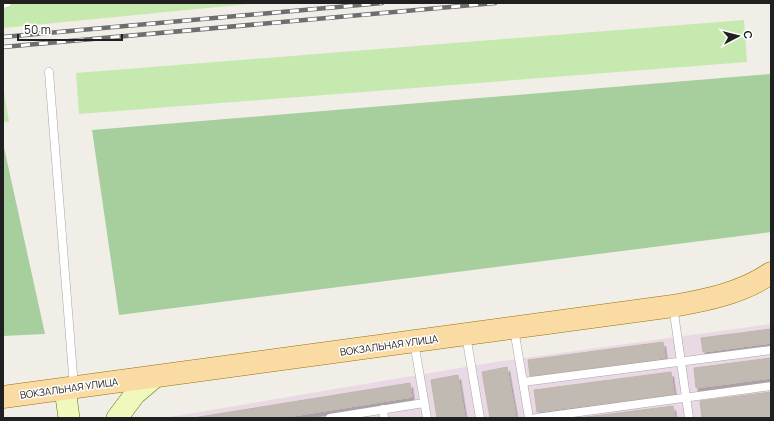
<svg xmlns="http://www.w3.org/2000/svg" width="774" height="421" viewBox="0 0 774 421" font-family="Manrope,sans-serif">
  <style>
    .industrial { fill: #e9d9e5 }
    .grass { fill: #c6e9af }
    .forest { fill: #a7ce9d }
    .building { fill: #c1bab3; stroke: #c2b6aa; filter: url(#shadow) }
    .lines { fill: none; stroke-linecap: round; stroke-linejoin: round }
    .lane-casing { stroke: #a7a7a7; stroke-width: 9 }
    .secondary-casing { stroke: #617608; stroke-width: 22 }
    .primary-casing { stroke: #987304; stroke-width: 23 }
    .lane { stroke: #fff; stroke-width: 8 }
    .secondary { stroke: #f0f8bd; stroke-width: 21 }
    .primary { stroke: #f9dba3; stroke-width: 22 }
    .rail-casing { stroke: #6e6e6e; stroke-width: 4.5 }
    .rail { stroke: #fff; stroke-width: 3; stroke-dasharray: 9; stroke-linecap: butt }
    .labels { text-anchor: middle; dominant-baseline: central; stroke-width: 3; stroke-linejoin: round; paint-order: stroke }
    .street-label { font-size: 10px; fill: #202020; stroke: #fff }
  </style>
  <defs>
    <filter id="shadow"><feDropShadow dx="2.5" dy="4.5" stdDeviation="0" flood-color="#0004"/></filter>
  </defs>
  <rect width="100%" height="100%" fill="#f0eee7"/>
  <path class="industrial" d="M771 324V418H164L495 362Z"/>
  <path class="grass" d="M3 3H259L3 28Z
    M744 20 747 62 79 114 76 73Z
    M3 86 9 122H3Z"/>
  <path class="forest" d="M771 74V232L119 315 92 130Z
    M3 143 45 334 3 336Z"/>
  <path class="building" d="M771 329V343L703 352 701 338Z
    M663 342 665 358 530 376 528 360Z
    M771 358V378L696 388 694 368Z
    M507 367 516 418H490L482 372Z
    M671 372 674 394 537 412 534 390Z
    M458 375 465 418H437L431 380Z
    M410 383 412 397 280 418H193Z
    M771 392V418H702L700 401Z
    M673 406 675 418H578Z"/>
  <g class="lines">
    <defs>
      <path id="lane" d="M3 4 7 3
        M49 72 74 387
        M673 306 689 418
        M514 329 529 418
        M466 335 480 418
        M414 342 427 418
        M523 382 771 350
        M383 409 384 418
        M330 418 424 403
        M536 418 771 386"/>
      <path id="secondary" d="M65 389 69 418
        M117 418 135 394 155 377"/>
      <path id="primary" d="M3 397 673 306C707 300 742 293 771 273"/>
    </defs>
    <use href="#lane" class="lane-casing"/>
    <use href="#secondary" class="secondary-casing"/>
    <use href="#primary" class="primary-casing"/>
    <use href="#lane" class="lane"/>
    <use href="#secondary" class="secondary"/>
    <use href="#primary" class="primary"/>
    <defs>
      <path id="rail" d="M3 37 382 3
        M3 47 495 3"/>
    </defs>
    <use href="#rail" class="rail-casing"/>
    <use href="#rail" class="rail"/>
  </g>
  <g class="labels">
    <g class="street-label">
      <text transform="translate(389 345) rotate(-8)">ВОКЗАЛЬНАЯ УЛИЦА</text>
      <text transform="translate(69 388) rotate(-8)">ВОКЗАЛЬНАЯ УЛИЦА</text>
    </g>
  </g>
  <rect width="774" height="421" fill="none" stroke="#202020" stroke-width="8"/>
  <g transform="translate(738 36) rotate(83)" stroke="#ffffff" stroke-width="3" paint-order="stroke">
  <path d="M0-3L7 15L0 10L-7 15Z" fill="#202020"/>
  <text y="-6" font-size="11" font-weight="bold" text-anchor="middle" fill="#202020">С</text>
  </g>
  <path d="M18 34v6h104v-6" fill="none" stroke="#202020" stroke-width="2"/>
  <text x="24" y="34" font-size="12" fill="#202020" stroke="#ffffff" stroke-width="3" paint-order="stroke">50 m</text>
</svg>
